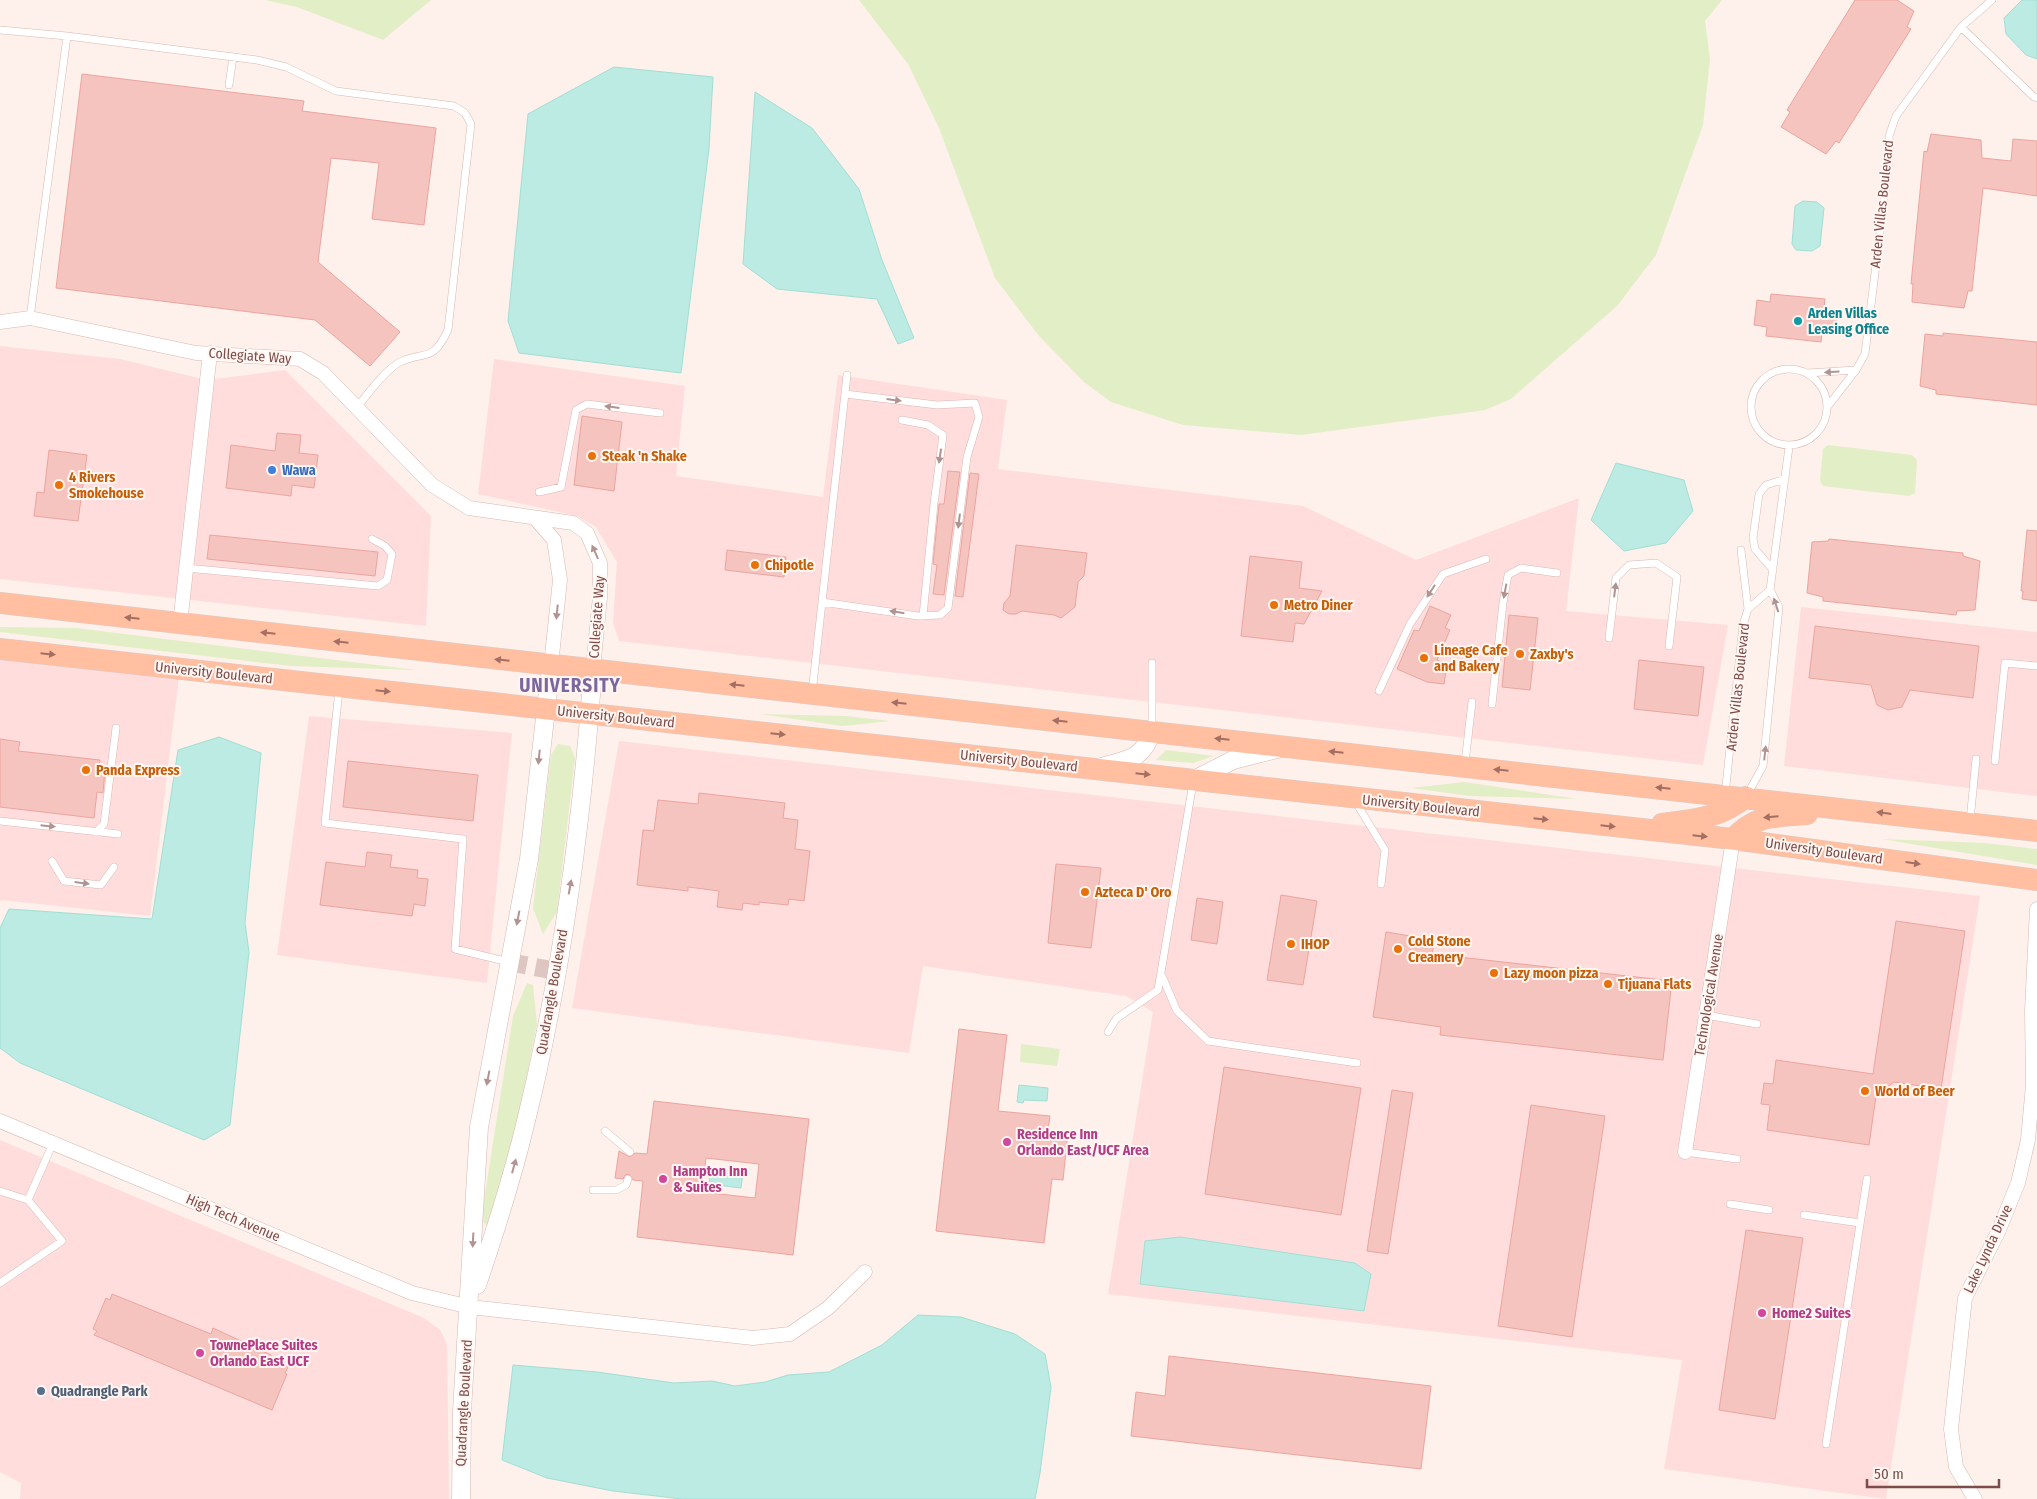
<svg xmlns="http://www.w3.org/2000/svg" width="2037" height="1499" viewBox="0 0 2037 1499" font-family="'Fira Sans Condensed',sans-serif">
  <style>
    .commercial { fill: #fdd }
    .green { fill: #e2eec6 }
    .water { fill: #bbebe3; stroke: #a1ded5 }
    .building { fill: #f6c4bf; stroke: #eba49e; fill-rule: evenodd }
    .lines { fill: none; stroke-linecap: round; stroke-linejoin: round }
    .tertiary-tunnel { stroke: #dec7c2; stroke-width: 18; stroke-dasharray: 18 9; stroke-linecap: butt }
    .service-casing { stroke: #d7b8b2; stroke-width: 8 }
    .minor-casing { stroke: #d7b8b2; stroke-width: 15 }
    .tertiary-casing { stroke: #d7b8b2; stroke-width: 19 }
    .primary-casing { stroke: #dbcdcc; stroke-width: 22 }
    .service { stroke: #fff; stroke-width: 7 }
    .minor { stroke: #fff; stroke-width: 14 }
    .tertiary { stroke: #fff; stroke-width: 18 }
    .primary { stroke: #ffbfa0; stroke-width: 21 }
    .oneway { fill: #b19492 }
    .oneway2 { fill: #a46e63 }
    .culture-dot { fill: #0f9aa8; stroke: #fff6f2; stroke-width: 2 }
    .food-dot { fill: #e8710a; stroke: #fff6f2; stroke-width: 2 }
    .shop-dot { fill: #3f7fe0; stroke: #fff6f2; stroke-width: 2 }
    .hotel-dot { fill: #d1479c; stroke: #fff6f2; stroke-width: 2 }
    .service-dot { fill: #5c6f8a; stroke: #fff6f2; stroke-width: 2 }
    .labels { text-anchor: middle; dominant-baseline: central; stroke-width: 4; stroke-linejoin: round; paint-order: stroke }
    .street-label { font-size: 14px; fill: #7d4c49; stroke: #fff6f2 }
    .culture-label { font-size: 14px; font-weight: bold; fill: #0d838f; stroke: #fff6f2; text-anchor: start }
    .food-label { font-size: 14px; font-weight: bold; fill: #c56008; stroke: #fff6f2; text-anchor: start }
    .shop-label { font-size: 14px; font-weight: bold; fill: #366cbe; stroke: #fff6f2; text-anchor: start }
    .hotel-label { font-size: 14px; font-weight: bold; fill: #b23c85; stroke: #fff6f2; text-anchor: start }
    .service-label { font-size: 14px; font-weight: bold; fill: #4e5e75; stroke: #fff6f2; text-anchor: start }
    .district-label { font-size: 19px; font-weight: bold; letter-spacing: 1px; fill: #7b669f; stroke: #fff6f2 }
  </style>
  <rect width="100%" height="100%" fill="#fef0ea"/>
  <path class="commercial" d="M0 346 120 359 207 380 285 370 431 516 426 626 0 579Z
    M494 359 685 386 676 476 823 497 838 375 1007 400 998 469 1303 506 1416 560 1579 498 1566 611 1728 625 1703 765 619 641 613 623 617 562 596 527 577 516 478 494Z
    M1801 607 2037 632V796L1784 766Z
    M0 655 179 676 150 916 1 900 0 902Z
    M309 716 512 733 487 983 277 955Z
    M619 741 1980 896 1886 1499 1664 1469 1682 1360 1108 1294 1153 1012 1126 996 923 966 909 1053 572 1008Z
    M0 1140 424 1318 441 1331 447 1345 449 1499H20L21 1483 0 1472Z"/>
  <path class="green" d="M265 0H431L383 40 297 7Z
    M859 0H1722L1705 21 1710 59 1703 125 1656 255 1617 306 1511 399 1485 410 1301 435 1183 425 1111 402 1084 382 1039 336 995 278 939 128 908 64Z
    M1828 445 1912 455 1917 460 1915 493 1909 496 1823 486 1820 481 1823 449Z
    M0 627 76 628 417 670 291 666 0 632Z
    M761 714 845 716 890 721 842 726Z
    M558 744 570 746 575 758 557 912 543 934 533 908 551 755Z
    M1166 750 1214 756 1193 763 1156 760Z
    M1464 782 1578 799 1470 796 1411 788Z
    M1882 839 1985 843 2037 849V865Z
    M527 983 533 985 537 1024 516 1131 492 1225H486L481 1219 513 1016Z
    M1021 1044 1060 1049 1057 1066 1020 1062Z"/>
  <path class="water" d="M2022 0H2037V59L2026 55 2006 34 2004 18Z
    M614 67 713 77 709 149 681 373 519 353 508 321 528 114Z
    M755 92 812 128 859 189 882 260 914 338 898 344 877 299 777 289 743 264Z
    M1803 201 1817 202 1824 208 1820 246 1812 251 1796 250 1792 244 1795 206Z
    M1616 463 1684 480 1693 511 1666 543 1624 551 1591 520Z
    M219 737 261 753 245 923 249 952 230 1125 204 1140 20 1063 0 1048V928L9 909 152 919 178 750Z
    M1019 1085 1048 1088 1047 1101 1024 1100 1023 1103 1017 1102Z
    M711 1168 743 1172 741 1188 709 1184Z
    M1180 1237 1355 1263 1371 1274 1364 1311 1140 1284 1145 1241Z
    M918 1315 961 1317 1015 1334 1045 1354 1051 1387 1040 1473 1035 1499H682L613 1491 547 1478 502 1460 513 1365 597 1372 674 1383 712 1381 735 1386 765 1382 788 1375 829 1372 882 1345Z"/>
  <path class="building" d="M1855 0H1897L1914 11 1907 27 1911 29 1839 143 1836 141 1826 154 1781 127 1790 112 1787 110Z
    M82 74 304 101 302 111 436 128 424 225 372 219 379 163 331 158 318 262 400 332 370 366 315 320 56 288Z
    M1931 134 1981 140 1982 158 2011 161 2013 139 2037 141V196L1983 188 1972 291H1968L1964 308 1912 302 1913 284H1911L1924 151 1927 152Z
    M1771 294 1825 299 1824 308 1837 310 1835 334 1822 333 1821 342 1766 336 1767 327 1754 325 1757 300 1770 302Z
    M1943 333 2037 342V405L1936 394V390L1920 386 1925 334 1943 336Z
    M582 416 622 422 614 491 574 485Z
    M277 433 301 435 299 453 318 455 314 488 292 485 291 496 226 488 231 445 275 451Z
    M49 450 87 455 78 521 34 516 37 492 44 493Z
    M948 471 960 472 944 595 933 594 937 565 933 564 939 504H944Z
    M970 473 979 474 963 597 955 596Z
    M2027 530 2037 531V601L2022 599 2023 591H2021Z
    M210 535 378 552 375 576 207 559Z
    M1829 539 1963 553V556L1980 561 1975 610 1957 611 1956 615 1823 601V597L1807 593 1812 542 1828 541Z
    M1016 545 1087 553 1084 576 1078 582 1075 607 1061 618 1054 615 1022 611 1016 614H1009L1003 610 1004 603 1010 596Z
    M727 550 786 557 784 577 725 570Z
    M1250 556 1302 562 1299 588 1322 591 1304 624 1295 623 1293 642 1241 636Z
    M1430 606 1451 615 1445 628 1450 630 1437 660 1447 664 1444 684 1427 682 1397 669 1414 630 1419 631Z
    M1509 615 1538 618 1530 690 1502 687Z
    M1815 626 1979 646 1973 698 1910 690 1902 707 1888 710 1877 705 1871 685 1809 678Z
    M1639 660 1704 667 1698 716 1634 709Z
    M0 739 20 742 18 751 100 760 99 769 105 770 103 793 97 792 94 818 0 807Z
    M348 761 478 775 473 821 343 807Z
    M699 793 785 803 783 818 798 820 795 849 810 851 804 901 789 899 788 905 759 902V905L743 903 742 910 717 907 719 891 688 887V891L637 885 643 830 654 831 658 800 698 804Z
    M367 852 392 855 390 867 418 870 417 878 428 879 425 906 414 904 412 916 320 905 326 862 365 867Z
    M1056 864 1101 868 1091 948 1048 943Z
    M1281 895 1317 901 1303 985 1267 980Z
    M1197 898 1223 902 1217 944 1191 940Z
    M1896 921 1965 931 1941 1089 1894 1082 1876 1096 1869 1145 1767 1130 1770 1105 1761 1104 1764 1083 1773 1084 1776 1060 1873 1074Z
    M1386 932 1435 940 1432 954 1672 981 1663 1060 1440 1035 1441 1027 1373 1017Z
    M959 1029 1007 1035 998 1111 1050 1116 1048 1130 1068 1132 1063 1180 1052 1179 1044 1243 936 1231Z
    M1224 1067 1361 1088 1341 1215 1205 1194Z
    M1392 1090 1413 1093 1388 1254 1367 1251Z
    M654 1101 809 1119 793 1255 637 1237 643 1181 633 1180 629 1174 625 1175 623 1179 615 1178 619 1151 630 1157 635 1153 647 1154ZM706 1158 759 1164 755 1198 702 1192Z
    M1531 1105 1605 1116 1572 1337 1498 1326Z
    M1746 1230 1803 1238 1775 1419 1719 1410Z
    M112 1294 211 1334 213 1328 271 1355 270 1359 288 1367 285 1373 287 1374 272 1410 94 1335 97 1331 93 1329 106 1298 110 1300Z
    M1169 1356 1431 1386 1421 1469 1131 1436 1136 1392 1165 1396Z"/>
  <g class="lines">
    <path class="tertiary-tunnel" d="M509 962 556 971"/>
    <defs>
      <path id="service" d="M1961 27 2034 97 2037 98
        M0 30 67 36 30 318
        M67 36 257 60 286 67 336 91 454 106 465 113 471 124 448 330C432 364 425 350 400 362 386 369 367 395 357 407
        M229 85 233 57
        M1751 407a38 38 0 1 1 76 0a38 38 0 1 1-76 0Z
        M1807 373 1856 370
        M1828 406 1856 370 1865 354 1890 151 1889 136 1896 116 1961 27 1992 0
        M902 420 928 425 943 435 934 504 923 616
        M539 492 561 487 576 410 587 404 660 413
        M1741 550 1748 609
        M186 568 378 586 387 580 392 554 385 546 372 539
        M1773 570 1755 549 1753 538 1759 494 1766 485 1785 479
        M822 602 918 616 940 615 948 608 967 457 979 417 975 403 937 405 845 394
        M1609 638 1616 578 1629 565 1656 563 1677 577 1669 646
        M1152 663V730
        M339 690 325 823 463 839 455 949 509 962
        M1379 691 1410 624 1443 574 1486 559
        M812 693 847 375
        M1492 704 1503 603 1508 575 1521 568 1557 573
        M1995 761 2005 663 2037 666
        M1465 763 1472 702
        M1725 795 1743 625 1748 609 1770 590
        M1747 795 1763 766 1779 607 1770 590 1789 447
        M1355 801 1385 850 1381 884
        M0 821 118 834
        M1970 821 1976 759
        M96 832 104 824 116 728
        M52 861 64 881 101 885 114 867
        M1162 976 1177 1011 1208 1041 1357 1063
        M1706 1015 1757 1024
        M1108 1032 1116 1019 1158 990 1193 783
        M605 1131 630 1152
        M1685 1152 1737 1159
        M593 1190H616L626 1185 628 1179
        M0 1191 28 1200 62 1241 0 1283
        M28 1200 53 1143
        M1730 1204 1769 1210
        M1804 1215 1860 1223
        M1826 1444 1867 1179"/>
      <path id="minor" d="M0 322 30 318 196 353 300 359 323 373 432 485 469 508 573 523 587 533 600 563V597L593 669
        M535 518 554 540 560 580 551 665
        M180 624 210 353
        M0 1121 412 1293 470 1307 753 1338 790 1334 828 1308 865 1272
        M1685 1152 1733 839
        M1975 1499 1956 1467 1951 1429 1965 1298 1998 1232 2018 1183 2028 1140 2033 1085 2032 1010 2037 909"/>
      <path id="tertiary" d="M1098 768C1126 759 1142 762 1152 731
        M1194 780 1233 760 1277 749
        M477 1285C495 1232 512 1179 525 1125 562 976 582 822 593 669
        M461 1499 462 1411 479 1127 529 859 551 665"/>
      <path id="primary" d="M0 603 2037 831
        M0 649 1733 839 2037 880
        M1662 824C1694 820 1720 818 1746 797
        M1733 839C1756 814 1775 817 1807 814"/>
    </defs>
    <use href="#service" class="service-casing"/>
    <use href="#minor" class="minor-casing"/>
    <use href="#tertiary" class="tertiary-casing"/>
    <use href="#primary" class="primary-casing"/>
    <use href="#service" class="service"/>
    <use href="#minor" class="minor"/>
    <use href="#tertiary" class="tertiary"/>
    <use href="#primary" class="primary"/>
  </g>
  <defs><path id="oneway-solid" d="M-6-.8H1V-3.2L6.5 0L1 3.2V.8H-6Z" transform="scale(1.25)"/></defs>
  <g class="oneway">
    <use href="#oneway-solid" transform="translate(1832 372) rotate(177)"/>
    <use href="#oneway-solid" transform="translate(894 400) rotate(7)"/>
    <use href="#oneway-solid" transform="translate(612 407) rotate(-173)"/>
    <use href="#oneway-solid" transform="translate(940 456) rotate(98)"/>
    <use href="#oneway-solid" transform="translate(959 521) rotate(97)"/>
    <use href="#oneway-solid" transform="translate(595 552) rotate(-114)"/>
    <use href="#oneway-solid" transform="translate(1615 590) rotate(-83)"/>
    <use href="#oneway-solid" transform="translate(1431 591) rotate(123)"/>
    <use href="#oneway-solid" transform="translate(1505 591) rotate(101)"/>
    <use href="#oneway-solid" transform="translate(1776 605) rotate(-108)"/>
    <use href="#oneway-solid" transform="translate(557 612) rotate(96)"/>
    <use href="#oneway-solid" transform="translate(897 612) rotate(-171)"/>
    <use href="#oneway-solid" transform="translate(1765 753) rotate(-84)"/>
    <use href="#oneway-solid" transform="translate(539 757) rotate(96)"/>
    <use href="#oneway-solid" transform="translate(48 826) rotate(6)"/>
    <use href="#oneway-solid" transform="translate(82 883) rotate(7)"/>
    <use href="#oneway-solid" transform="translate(570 887) rotate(-80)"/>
    <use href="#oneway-solid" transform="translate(518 918) rotate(101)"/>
    <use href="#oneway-solid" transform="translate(488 1078) rotate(101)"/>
    <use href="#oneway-solid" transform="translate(514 1166) rotate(-75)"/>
    <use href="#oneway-solid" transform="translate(473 1240) rotate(93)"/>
  </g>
  <g class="oneway2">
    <use href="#oneway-solid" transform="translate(132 618) rotate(-174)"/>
    <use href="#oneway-solid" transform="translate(268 633) rotate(-174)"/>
    <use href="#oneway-solid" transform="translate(341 642) rotate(-174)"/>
    <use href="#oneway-solid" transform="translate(48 654) rotate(6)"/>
    <use href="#oneway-solid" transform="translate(502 660) rotate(-174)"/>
    <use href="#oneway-solid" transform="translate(737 685) rotate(-174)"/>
    <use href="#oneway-solid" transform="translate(383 691) rotate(6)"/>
    <use href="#oneway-solid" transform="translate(899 703) rotate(-174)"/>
    <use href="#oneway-solid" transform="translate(1060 721) rotate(-174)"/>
    <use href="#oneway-solid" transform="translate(778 734) rotate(6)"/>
    <use href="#oneway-solid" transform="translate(1222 739) rotate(-174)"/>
    <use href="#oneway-solid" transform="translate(1336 752) rotate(-174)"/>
    <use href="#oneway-solid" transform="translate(1501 770) rotate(-174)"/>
    <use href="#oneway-solid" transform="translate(1143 774) rotate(6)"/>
    <use href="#oneway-solid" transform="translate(1663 788) rotate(-174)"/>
    <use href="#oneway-solid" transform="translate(1884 813) rotate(-173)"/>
    <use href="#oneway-solid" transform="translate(1771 817) rotate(175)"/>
    <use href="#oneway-solid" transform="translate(1541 819) rotate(6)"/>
    <use href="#oneway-solid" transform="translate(1608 826) rotate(6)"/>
    <use href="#oneway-solid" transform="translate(1700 836) rotate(6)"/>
    <use href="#oneway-solid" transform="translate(1913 863) rotate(8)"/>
  </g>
  <circle class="culture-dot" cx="1798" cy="321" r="5"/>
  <g class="food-dot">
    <circle cx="592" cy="456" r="5"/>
    <circle cx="59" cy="485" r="5"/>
    <circle cx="755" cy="565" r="5"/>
    <circle cx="1274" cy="605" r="5"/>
    <circle cx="1520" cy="654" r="5"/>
    <circle cx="1424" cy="658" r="5"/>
    <circle cx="86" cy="770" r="5"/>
    <circle cx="1085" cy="892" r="5"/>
    <circle cx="1291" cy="944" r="5"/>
    <circle cx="1398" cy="949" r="5"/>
    <circle cx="1494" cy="973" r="5"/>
    <circle cx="1608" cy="984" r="5"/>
    <circle cx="1865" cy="1091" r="5"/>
  </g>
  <circle class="shop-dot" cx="272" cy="470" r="5"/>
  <g class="hotel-dot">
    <circle cx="1007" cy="1142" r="5"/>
    <circle cx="663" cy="1179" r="5"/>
    <circle cx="1762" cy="1313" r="5"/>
    <circle cx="200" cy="1353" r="5"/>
  </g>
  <circle class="service-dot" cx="41" cy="1391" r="5"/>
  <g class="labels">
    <g class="street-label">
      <text transform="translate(1882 204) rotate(-84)">Arden Villas Boulevard</text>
      <text transform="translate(250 356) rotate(4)">Collegiate Way</text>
      <text transform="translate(597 617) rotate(-86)">Collegiate Way</text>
      <text transform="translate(214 673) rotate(6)">University Boulevard</text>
      <text transform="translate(1738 687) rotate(-84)">Arden Villas Boulevard</text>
      <text transform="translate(616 717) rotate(6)">University Boulevard</text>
      <text transform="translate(1019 761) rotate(6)">University Boulevard</text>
      <text transform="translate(1421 806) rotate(6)">University Boulevard</text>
      <text transform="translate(1824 851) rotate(8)">University Boulevard</text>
      <text transform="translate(552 992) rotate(-80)">Quadrangle Boulevard</text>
      <text transform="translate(1709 995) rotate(-81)">Technological Avenue</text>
      <text transform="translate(233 1218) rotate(23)">High Tech Avenue</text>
      <text transform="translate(1988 1249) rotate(-65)">Lake Lynda Drive</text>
      <text transform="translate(464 1403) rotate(-87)">Quadrangle Boulevard</text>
    </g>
    <g class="culture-label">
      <text x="1808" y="313">Arden Villas<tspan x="1808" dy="16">Leasing Office</tspan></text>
    </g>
    <g class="food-label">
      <text x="602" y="456">Steak 'n Shake</text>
      <text x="69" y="477">4 Rivers<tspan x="69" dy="16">Smokehouse</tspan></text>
      <text x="765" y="565">Chipotle</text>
      <text x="1284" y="605">Metro Diner</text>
      <text x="1434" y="650">Lineage Cafe<tspan x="1434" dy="16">and Bakery</tspan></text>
      <text x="1530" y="654">Zaxby's</text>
      <text x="96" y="770">Panda Express</text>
      <text x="1095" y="892">Azteca D' Oro</text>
      <text x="1408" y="941">Cold Stone<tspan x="1408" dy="16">Creamery</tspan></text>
      <text x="1301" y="944">IHOP</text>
      <text x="1504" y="973">Lazy moon pizza</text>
      <text x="1618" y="984">Tijuana Flats</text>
      <text x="1875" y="1091">World of Beer</text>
    </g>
    <g class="shop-label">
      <text x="282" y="470">Wawa</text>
    </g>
    <g class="hotel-label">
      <text x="1017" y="1134">Residence Inn<tspan x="1017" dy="16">Orlando East/UCF Area</tspan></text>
      <text x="673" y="1171">Hampton Inn<tspan x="673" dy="16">&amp; Suites</tspan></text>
      <text x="1772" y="1313">Home2 Suites</text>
      <text x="210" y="1345">TownePlace Suites<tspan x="210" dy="16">Orlando East UCF</tspan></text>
    </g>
    <g class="service-label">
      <text x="51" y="1391">Quadrangle Park</text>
    </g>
    <g class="district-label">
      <text x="570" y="685">UNIVERSITY</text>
    </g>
  </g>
  <path d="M1867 1479v8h132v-8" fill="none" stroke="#7d4c49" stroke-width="2.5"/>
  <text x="1874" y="1479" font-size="15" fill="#7d4c49" stroke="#fff6f2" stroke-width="4" paint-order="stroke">50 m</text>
</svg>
